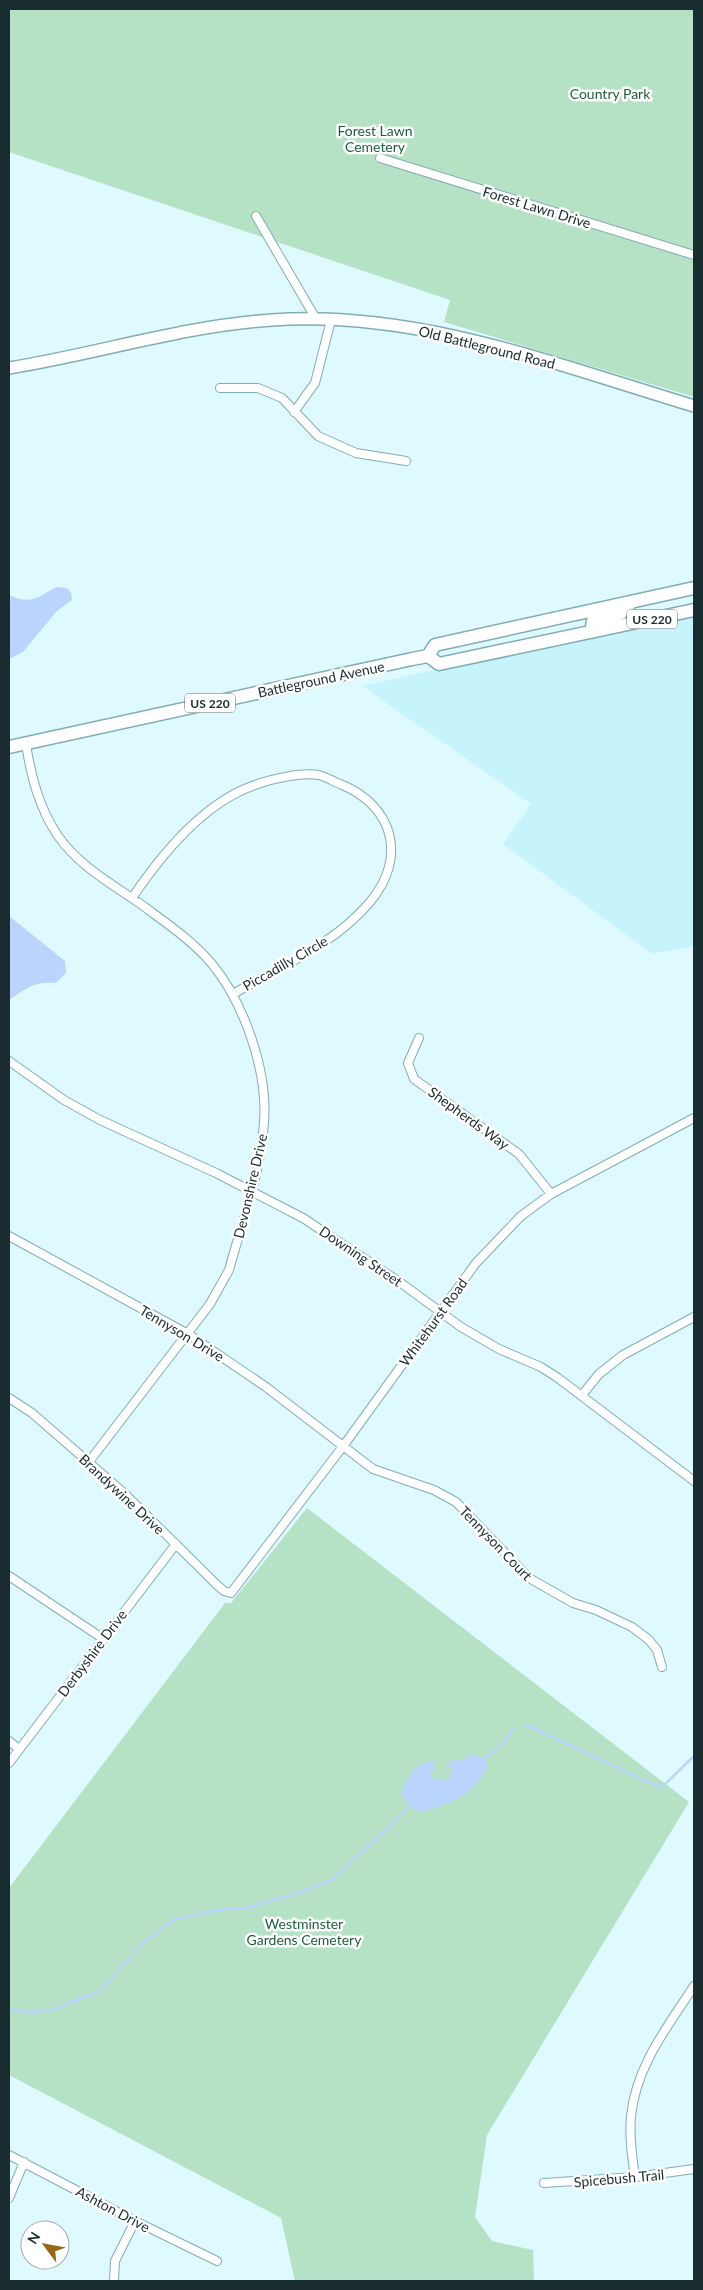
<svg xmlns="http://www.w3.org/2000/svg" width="703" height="2290" viewBox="0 0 703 2290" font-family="Lato,sans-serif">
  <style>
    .built { fill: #c7f4fc }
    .green { fill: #b5e2c4 }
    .water { fill: #bbd4fe }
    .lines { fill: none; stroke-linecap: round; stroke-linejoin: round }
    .stream { stroke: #bbd4fe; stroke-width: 2.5 }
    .street-casing { stroke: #80adb4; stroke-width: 10 }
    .secondary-casing { stroke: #80adb4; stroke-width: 14 }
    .primary-casing { stroke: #80adb4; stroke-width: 15 }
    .street { stroke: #fff; stroke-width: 8 }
    .secondary { stroke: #fff; stroke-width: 11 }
    .primary { stroke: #fff; stroke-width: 12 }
    .labels { text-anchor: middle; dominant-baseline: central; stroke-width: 5; stroke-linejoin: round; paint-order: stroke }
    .shield { fill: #fff; stroke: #5e6b6d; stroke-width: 1 }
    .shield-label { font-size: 12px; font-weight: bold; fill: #192c2f }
    .park-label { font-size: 14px; fill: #1d5f3b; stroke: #fff }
    .street-label { font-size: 14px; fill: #192c2f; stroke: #fff }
  </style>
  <rect width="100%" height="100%" fill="#dffaff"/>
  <path class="built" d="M694 612V946L652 954 503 844 531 804 362 686Z"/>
  <path class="green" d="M9 9H694V397L444 322 450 300 9 152Z
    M307 1508 689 1802 487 2135 475 2217 492 2241 533 2250 534 2281H295L281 2218 9 2075V1888L225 1603H231Z"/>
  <path class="water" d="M56 587 67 588 71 593 72 600 57 611 23 652 9 659V595C30 605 37 598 56 587Z
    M9 916 65 961 66 973 56 983C33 981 27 988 9 1000Z
    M474 1754 486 1760 488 1766C469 1798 457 1801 422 1812L412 1808 402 1795C403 1779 419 1759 436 1761L432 1774 433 1779 447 1781 452 1770 448 1764 450 1761 462 1760Z"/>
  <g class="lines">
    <path class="stream" d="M525 1724 661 1788 694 1756
      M482 1761 501 1745 513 1729
      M9 2010 30 2012 52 2010 100 1991 143 1943 173 1920 216 1910 246 1908 298 1893 331 1880 388 1828 408 1807 413 1804"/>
    <defs>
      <path id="street" d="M380 158 694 255
        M256 216 316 319
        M220 388H258L282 398 318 436 356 453 406 461
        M294 412 315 383 331 320
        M26 744C31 776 39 808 58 836 80 867 112 884 142 905 166 923 193 941 212 964 244 1003 268 1071 264 1122 261 1172 242 1222 229 1270L210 1304 88 1463
        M132 898C161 855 204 802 255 785 271 779 302 772 319 775 326 777 333 781 340 784 393 805 408 857 370 902 335 944 280 967 233 994
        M419 1038 408 1063 414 1079 519 1154 551 1194
        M9 1061 64 1100 100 1120 216 1173 303 1218 401 1283 461 1327 499 1349 541 1367 558 1378 694 1481
        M9 1236 188 1334 266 1387 373 1469 434 1490 456 1502 529 1578 573 1603 596 1610 632 1627 649 1640 657 1650 662 1667
        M582 1395 599 1374 623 1355 694 1317
        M9 1398 32 1413 125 1494 216 1584 224 1591 231 1593 344 1445 476 1263 521 1216 551 1194 694 1118
        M9 1576 102 1638
        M9 1741 19 1749
        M9 1763 176 1544
        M9 2155 135 2221 217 2261
        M635 2177C632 2157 629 2136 631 2116 636 2066 668 2026 694 1986
        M544 2183 635 2177 694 2169
        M9 2198 24 2162
        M114 2281 115 2261 135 2221"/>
      <path id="secondary" d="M9 368C97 354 182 326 272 320 418 310 557 365 694 406"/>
      <path id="primary" d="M591 632 593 621 621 613 631 602
        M428 656 435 645 694 588
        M9 747 412 659 428 656 439 664 694 610"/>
    </defs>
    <use href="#street" class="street-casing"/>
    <use href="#secondary" class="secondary-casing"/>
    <use href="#primary" class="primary-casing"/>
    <use href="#street" class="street"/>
    <use href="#secondary" class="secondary"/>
    <use href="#primary" class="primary"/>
  </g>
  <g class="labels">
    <g class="shield">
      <rect x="627" y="609.5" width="50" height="19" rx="4"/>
      <rect x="185" y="693.5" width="50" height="19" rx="4"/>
    </g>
    <g class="shield-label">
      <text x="652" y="619">US 220</text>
      <text x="210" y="703">US 220</text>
    </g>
    <g class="park-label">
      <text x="610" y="93">Country Park</text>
      <text x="375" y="130">Forest Lawn<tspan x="375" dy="16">Cemetery</tspan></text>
      <text x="304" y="1923">Westminster<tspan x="304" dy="16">Gardens Cemetery</tspan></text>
    </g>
    <g class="street-label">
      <text transform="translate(537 207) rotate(17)">Forest Lawn Drive</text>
      <text transform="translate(487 347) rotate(14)">Old Battleground Road</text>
      <text transform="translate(321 679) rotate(-12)">Battleground Avenue</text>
      <text transform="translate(285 963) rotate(-30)">Piccadilly Circle</text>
      <text transform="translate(469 1118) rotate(36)">Shepherds Way</text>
      <text transform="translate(250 1186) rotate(-77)">Devonshire Drive</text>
      <text transform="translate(361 1256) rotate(34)">Downing Street</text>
      <text transform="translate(433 1322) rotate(-54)">Whitehurst Road</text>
      <text transform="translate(182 1333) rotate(31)">Tennyson Drive</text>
      <text transform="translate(122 1494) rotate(43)">Brandywine Drive</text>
      <text transform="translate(496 1543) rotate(46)">Tennyson Court</text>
      <text transform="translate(92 1653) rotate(-53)">Derbyshire Drive</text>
      <text transform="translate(619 2178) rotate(-5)">Spicebush Trail</text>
      <text transform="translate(113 2209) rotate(28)">Ashton Drive</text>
    </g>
  </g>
  <rect width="703" height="2290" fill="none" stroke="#192c2f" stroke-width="20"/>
  <g transform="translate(45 2245) rotate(302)"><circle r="24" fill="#ffffff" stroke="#a3abac"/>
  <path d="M0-4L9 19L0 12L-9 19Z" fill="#966816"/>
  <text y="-8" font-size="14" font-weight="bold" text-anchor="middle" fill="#192c2f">N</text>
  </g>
</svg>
